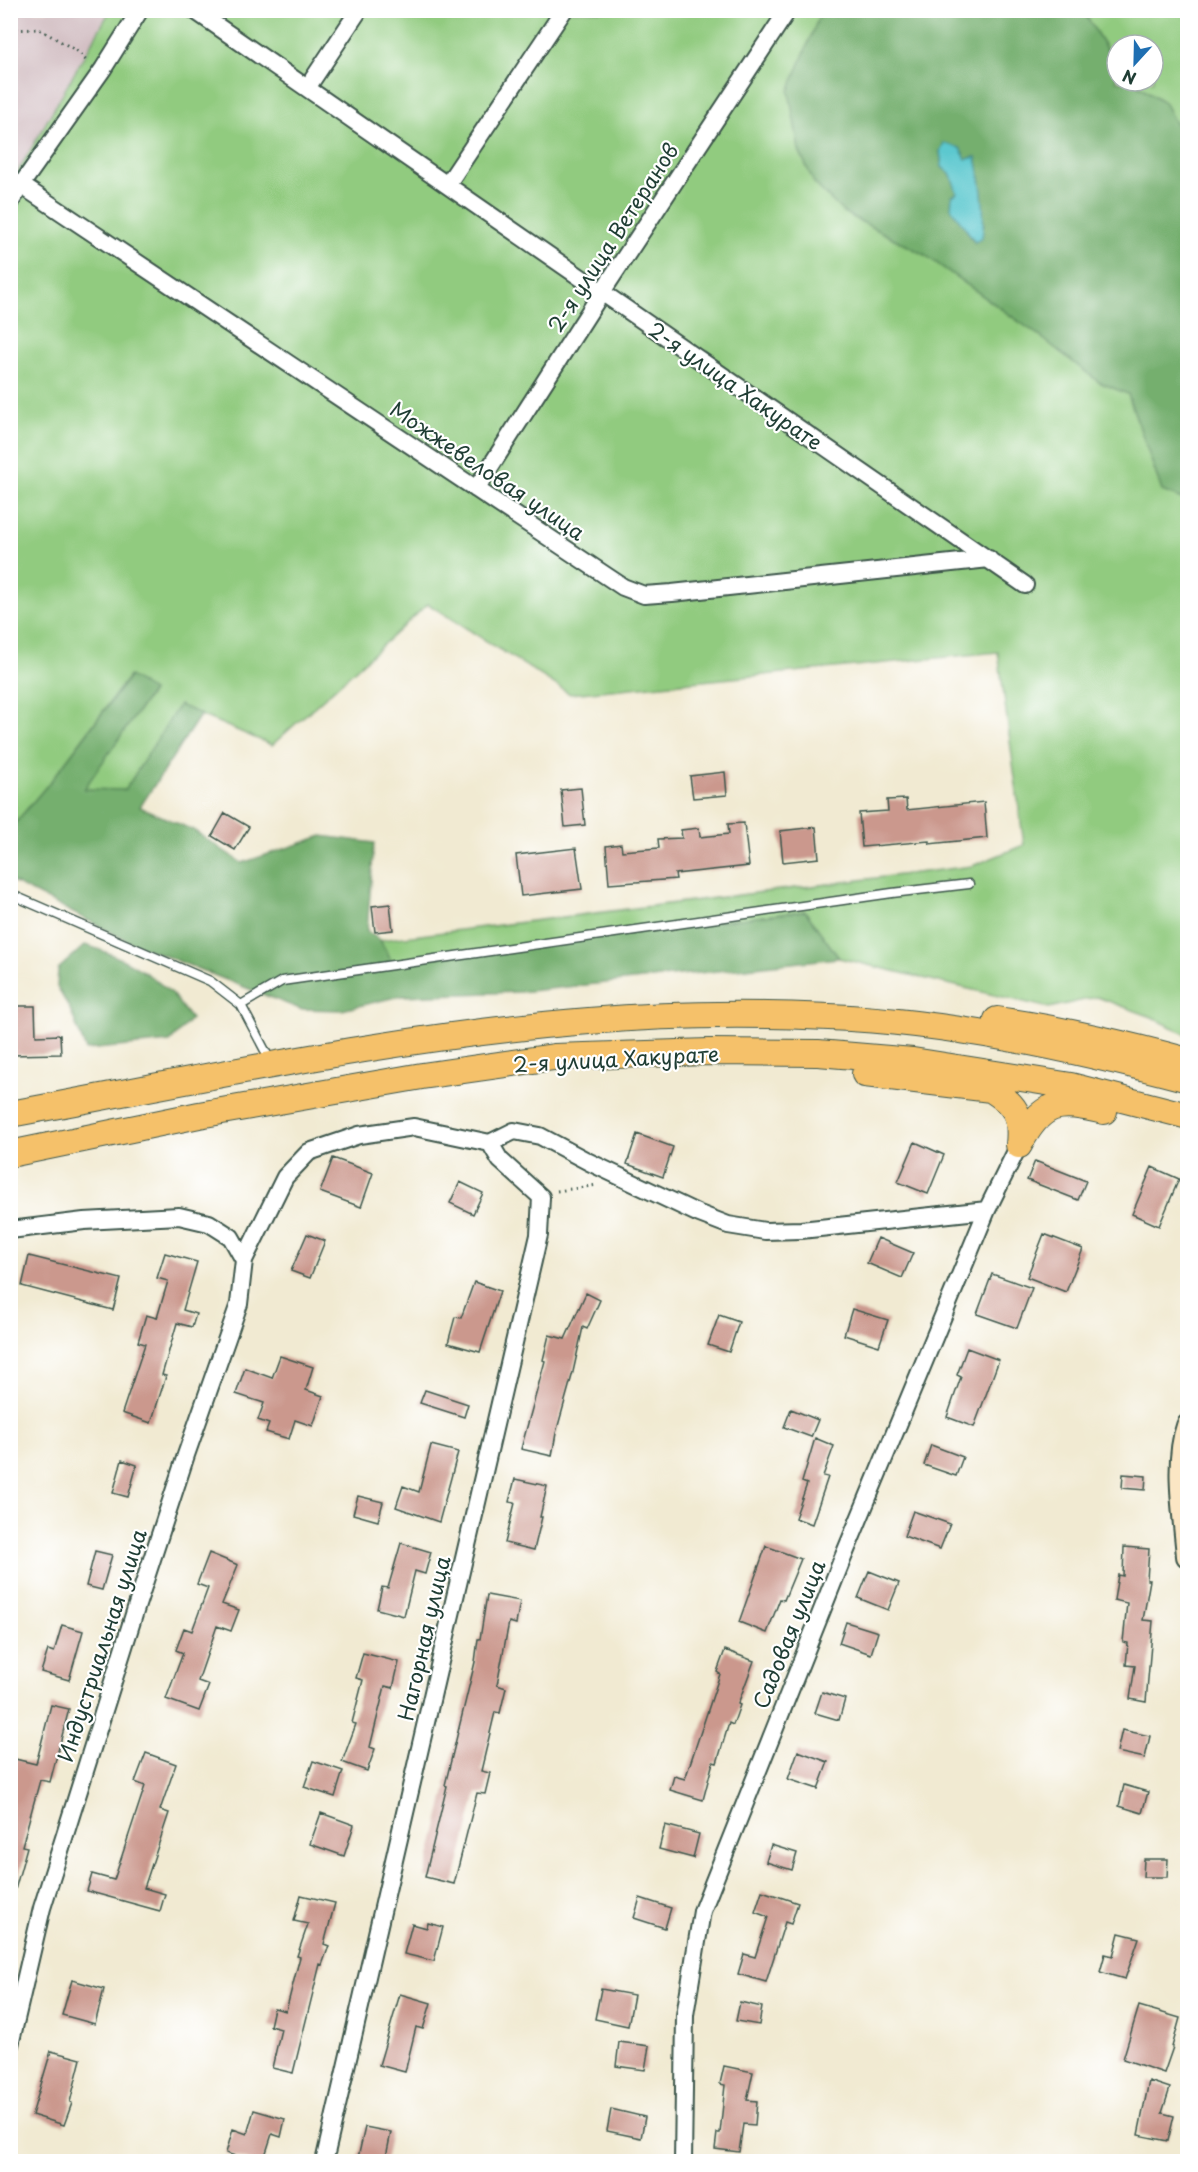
<svg xmlns="http://www.w3.org/2000/svg" width="1198" height="2172" viewBox="0 0 1198 2172" font-family="'Playpen Sans',sans-serif">
  <style>
    .industrial { fill: #d2bec2 }
    .green { fill: #91cb7f; stroke: #58845a; stroke-width: 1.5 }
    .forest { fill: #74af6e; stroke: #4a7651; stroke-width: 1.5; fill-rule: evenodd }
    .water { fill: #5bc8cf; stroke: #3d8282; stroke-width: 1.5 }
    .building { fill: #cb988d }
    .lines { fill: none; stroke-linecap: round; stroke-linejoin: round }
    .lane-casing { stroke: #3e574c; stroke-width: 11 }
    .street-casing { stroke: #3e574c; stroke-width: 20 }
    .secondary-casing { stroke: #3e574c; stroke-width: 26 }
    .primary-casing { stroke: #3e574c; stroke-width: 28 }
    .path { stroke: #3e574c; stroke-width: 3; stroke-dasharray: 1.5 4.5; stroke-linecap: butt }
    .lane { stroke: #fff; stroke-width: 8 }
    .street { stroke: #fff; stroke-width: 16 }
    .secondary { stroke: #fbe6c4; stroke-width: 22 }
    .primary { stroke: #f5c16b; stroke-width: 26 }
    .labels { text-anchor: middle; dominant-baseline: central; stroke-width: 4.5; stroke-linejoin: round; paint-order: stroke }
    .street-label { font-size: 21px; fill: #1f3d34; stroke: #fff }
  </style>
  <rect width="100%" height="100%" fill="#fff"/>
  <filter id="ink" filterUnits="userSpaceOnUse"><feTurbulence type="fractalNoise" baseFrequency=".0167" numOctaves="2"/><feDisplacementMap in="SourceGraphic" scale="12" xChannelSelector="R" yChannelSelector="G"/><feConvolveMatrix kernelMatrix="1 2 1 2 8 2 1 2 1" color-interpolation-filters="sRGB"/></filter>
  <filter id="wash" filterUnits="userSpaceOnUse"><feTurbulence type="fractalNoise" baseFrequency=".008" numOctaves="4" result="noise"/><feDisplacementMap in="SourceGraphic" scale="24" xChannelSelector="R" yChannelSelector="G"/><feGaussianBlur stdDeviation="1.35" result="paint"/><feColorMatrix in="noise" values="0 0 0 0 0 0 0 0 0 0 0 0 0 0 0 0 0 1.4 0 .05"/><feComposite in="paint" operator="in"/></filter>
  <g filter="url(#wash)">
    <rect width="100%" height="100%" fill="#f1ead2"/>
    <path class="industrial" d="M11 11H110L131 26 11 221Z"/>
    <path class="green" d="M110 11H821L817 23 843 212 925 255 1041 337 1099 382 1128 394 1162 491 1187 501V1035L1152 1017 1097 997 1049 1008 839 958 805 911 392 962 380 940 972 866 1024 845 998 652 570 694 428 604 272 745 179 706 125 791 83 789 152 692 129 676 55 776 11 828V184Z
      M1083 11H1187V140L1181 134 1164 102 1132 81H1153V45H1117V66Z"/>
    <path class="forest" d="M821 11H1083L1117 66V81H1132L1164 102 1181 134 1187 140V501L1162 491 1128 394 1099 382 1041 337 925 255 843 212 814 183 799 150 789 91ZM940 151 966 159 976 157 984 225 974 242 963 225 958 193 951 175 942 167Z
      M130 676 152 691 84 789 125 790 179 705 201 714 140 807 193 830 242 863 322 836 374 843 367 931 380 940 392 962 805 911 839 958 520 992 400 996 342 1010 300 1009 130 942 11 881V828L55 776Z
      M85 945C116 954 147 971 171 993 178 1001 184 1011 191 1019L170 1042 86 1050 70 1009 57 987 58 969Z"/>
    <path class="water" d="M944 143 960 148 966 159 976 157C982 184 986 211 982 238L975 242 951 208 952 196 957 193 951 175 942 167 940 151Z"/>
    <g id="blocks">
      <path class="building" d="M725 772 727 795 693 798 690 776Z
        M581 788 585 825 565 827 561 790Z
        M906 799 907 810 984 802 987 838 929 844V841L862 847 859 813 888 811 887 800Z
        M225 813 249 827 235 850 212 836Z
        M744 823 749 866 675 874 676 879 609 884 606 846 621 844 622 851 659 848 658 839 682 838 681 830 699 828 700 837 729 834 728 824Z
        M816 827 819 858 783 862 780 831Z
        M576 848 582 889 521 896 516 855Z
        M390 904 393 930 375 932 372 906Z
        M10 1006H35L36 1036 60 1035 61 1054 10 1055Z
        M637 1134 673 1147 663 1177 627 1164Z
        M915 1142 944 1155 928 1194 898 1182Z
        M333 1158 373 1173 361 1207 320 1192Z
        M1035 1161 1086 1181 1078 1200 1027 1180Z
        M1152 1167 1179 1179 1159 1226 1132 1214Z
        M460 1182 483 1193 473 1214 450 1203Z
        M307 1234 325 1241 310 1278 291 1271Z
        M1044 1234 1083 1249 1066 1292 1027 1277Z
        M878 1238 913 1253 902 1278 867 1263Z
        M165 1253 197 1262 183 1310 196 1314 192 1327 177 1323 162 1375 166 1376 151 1423 122 1413 145 1344 138 1342 146 1315 157 1318 168 1281 157 1278Z
        M29 1256 121 1279 113 1310 22 1286Z
        M992 1274 1032 1288 1017 1328 977 1314Z
        M474 1282 500 1291 480 1352 448 1343 455 1317 461 1318Z
        M586 1293 600 1300 587 1329 583 1327 573 1372 556 1433 552 1456 521 1449 545 1361 543 1360 549 1335 565 1339Z
        M852 1309 888 1320 879 1346 844 1335Z
        M719 1315 739 1322 729 1352 708 1345Z
        M967 1348 999 1360 974 1427 947 1417 961 1377 957 1375Z
        M280 1356 313 1367 306 1390 323 1396 313 1426 295 1420 289 1439 266 1432 269 1424 258 1420 264 1403 236 1394 245 1368 272 1378Z
        M425 1390 468 1404 464 1417 420 1403Z
        M791 1409 818 1420 811 1437 784 1427Z
        M815 1438 834 1446 823 1476 828 1477 812 1524 795 1518 807 1484 802 1482Z
        M431 1445 458 1452 439 1522 396 1507 403 1486 419 1492Z
        M931 1445 963 1457 956 1476 924 1465Z
        M122 1460 137 1465 128 1497 113 1493Z
        M1123 1474 1146 1476 1145 1490 1122 1488Z
        M515 1479 547 1486 540 1517H542L534 1550 505 1543 515 1503 509 1502Z
        M358 1496 383 1502 378 1521 353 1514Z
        M913 1511 950 1524 940 1549 904 1536Z
        M401 1543 431 1552 425 1574 415 1571 404 1616 377 1609 382 1587 388 1588Z
        M766 1546 801 1559 784 1600 780 1599 767 1633 739 1622Z
        M1124 1547 1149 1549 1147 1580H1150L1143 1620 1153 1621 1146 1702 1130 1699 1135 1666 1126 1665 1128 1643 1123 1642 1127 1603 1114 1600 1118 1575 1123 1576Z
        M95 1551 112 1555 102 1590 86 1586Z
        M209 1553 238 1565 222 1604 239 1610 231 1631 217 1626 198 1681 209 1685 199 1711 166 1699 183 1653 176 1650 184 1628 192 1631 208 1588 197 1584Z
        M869 1571 899 1583 888 1610 858 1598Z
        M487 1595 520 1601 516 1624 509 1622 497 1685 506 1688 500 1713 495 1712 481 1771 490 1773 485 1794 477 1793 454 1884 425 1877 447 1786 445 1785 475 1662 478 1639H480Z
        M846 1622 878 1632 871 1654 839 1643Z
        M62 1625 83 1631 69 1680 41 1672 48 1650 54 1652Z
        M725 1650 754 1661 738 1704 740 1705 733 1725 729 1723 717 1763 713 1762 703 1800 670 1790 674 1776 685 1779 720 1674 717 1672Z
        M363 1653 399 1662 393 1688 385 1686 370 1747 375 1749 367 1771 342 1762 356 1724 352 1723 363 1680 356 1678Z
        M822 1692 845 1699 839 1720 815 1713Z
        M51 1705 69 1709 50 1782 40 1780 22 1846 27 1847 15 1890 10 1889V1776L15 1759 36 1764Z
        M1122 1730 1150 1736 1145 1758 1117 1752Z
        M798 1751 828 1762 818 1789 788 1779Z
        M146 1753 176 1764 160 1810 169 1813 144 1888 165 1894 160 1911 87 1891 92 1874 114 1880 145 1786 135 1782Z
        M313 1761 343 1771 335 1797 304 1787Z
        M1124 1785 1148 1792 1142 1813 1119 1806Z
        M321 1813 354 1825 344 1856 310 1844Z
        M665 1825 699 1834 693 1858 659 1849Z
        M771 1845 797 1853 792 1870 766 1862Z
        M1144 1859H1168L1167 1877H1143Z
        M762 1891 798 1903 791 1924 785 1922 766 1982 738 1974 744 1954 755 1957 768 1917 755 1912Z
        M301 1895 335 1903 324 1944 329 1946 322 1965 320 1964 293 2073 272 2068 281 2029 270 2026 274 2008 286 2011 300 1957 297 1956 308 1924 294 1921Z
        M640 1898 671 1908 665 1928 634 1918Z
        M428 1923 443 1927 434 1961 404 1954 412 1924 427 1928Z
        M1119 1933 1139 1938 1125 1979 1100 1972 1105 1954 1113 1956Z
        M72 1980 104 1989 95 2024 62 2015Z
        M601 1989 634 1995 628 2026 595 2019Z
        M400 1994 431 2003 423 2029 416 2027 405 2072 379 2065Z
        M740 2002 762 2007 759 2025 736 2021Z
        M1139 2006 1180 2018 1172 2047H1173L1164 2073 1123 2059Z
        M619 2042 649 2046 645 2070 616 2066Z
        M51 2051 81 2059 70 2102 72 2103 64 2125 32 2115Z
        M724 2066 753 2072 747 2100 757 2101 755 2125 743 2124 739 2152 715 2149 717 2133H720L725 2085 720 2084Z
        M1149 2081 1170 2088 1162 2113 1174 2116 1168 2141 1138 2135Z
        M611 2109 645 2117 641 2138 607 2131Z
        M254 2110 285 2119 281 2137 272 2134 263 2162H253L226 2153 233 2129 247 2134Z
        M365 2127 391 2132 385 2162 358 2158Z"/>
    </g>
  </g>
  <g filter="url(#ink)">
    <use href="#blocks" fill-opacity="0" stroke="#3e574c" stroke-width="1.5"/>
    <g class="lines">
      <defs>
        <path id="lane" d="M10 894 210 981 241 1005
          M271 1062 241 1005 282 981 892 893 969 884"/>
        <path id="street" d="M194 10 1025 585
          M307 88 359 10
          M21 185 623 587 644 595 672 593 989 559
          M447 185 564 10
          M10 203 21 185 103 69 140 10
          M476 489 602 292 788 10
          M10 1230 84 1221 179 1216 209 1223 231 1237 244 1260 285 1177 309 1152 359 1135 414 1127 490 1143 514 1131 540 1136 589 1162 697 1213 728 1225 765 1231 801 1230 987 1210
          M10 2045 42 1908 137 1605 186 1455 239 1304 244 1260
          M324 2162 539 1235 541 1197 500 1160 490 1143
          M683 2162 685 2015 702 1911 842 1560 987 1210 1019 1145"/>
        <path id="secondary" d="M1188 1426C1175 1463 1185 1517 1188 1556"/>
        <path id="primary" d="M997 1020C1062 1029 1125 1044 1188 1061
          M865 1074 991 1089C1016 1105 1022 1115 1019 1145 1042 1101 1058 1100 1104 1111
          M10 1114C202 1079 395 1036 589 1021 669 1014 749 1013 829 1017 950 1022 1070 1048 1188 1079
          M10 1154 199 1115 422 1076 554 1057 709 1052 818 1053 913 1061 1071 1086 1188 1116"/>
      </defs>
      <use href="#lane" class="lane-casing"/>
      <use href="#street" class="street-casing"/>
      <use href="#secondary" class="secondary-casing"/>
      <use href="#primary" class="primary-casing"/>
      <path class="path" d="M10 30 39 29 79 52 88 63
        M557 1191 598 1185"/>
      <use href="#lane" class="lane"/>
      <use href="#street" class="street"/>
      <use href="#secondary" class="secondary"/>
      <use href="#primary" class="primary"/>
    </g>
  </g>
  <g class="labels">
    <g class="street-label">
      <text transform="translate(612 237) rotate(-57)">2-я улица Ветеранов</text>
      <text transform="translate(736 385) rotate(35)">2-я улица Хакурате</text>
      <text transform="translate(488 470) rotate(34)">Можжевеловая улица</text>
      <text transform="translate(616 1058) rotate(-3)">2-я улица Хакурате</text>
      <text transform="translate(788 1634) rotate(-68)">Садовая улица</text>
      <text transform="translate(423 1638) rotate(-77)">Нагорная улица</text>
      <text transform="translate(101 1645) rotate(-72)">Индустриальная улица</text>
    </g>
  </g>
  <rect width="1198" height="2172" fill="none" stroke="#fff" stroke-width="36"/>
  <g transform="translate(1135 63) rotate(202)"><circle r="28" fill="#ffffff" stroke="#a5b1ae" stroke-width="1.5"/>
  <path d="M0-4.5L10 22L0 15L-10 22Z" fill="#1f6fb2"/>
  <text y="-9" font-size="16" font-weight="bold" text-anchor="middle" fill="#1f3d34">N</text>
  </g>
</svg>
